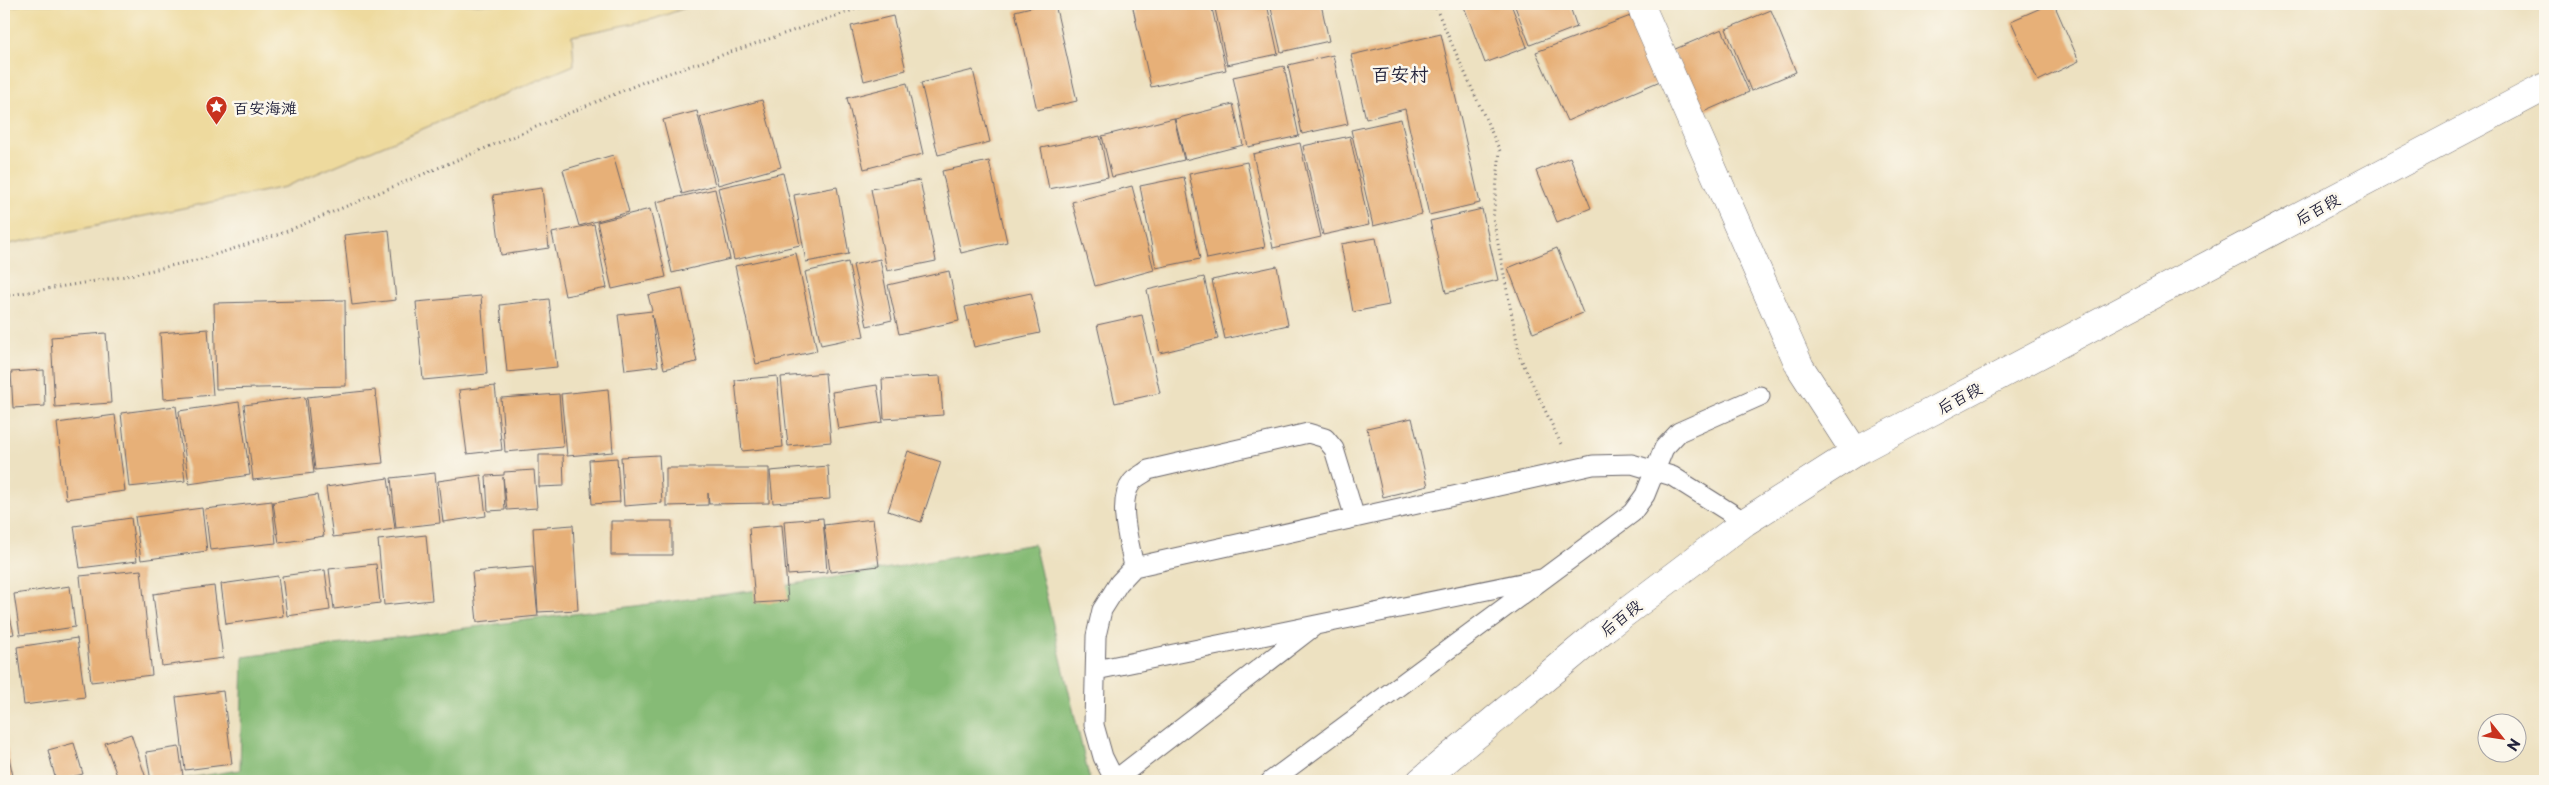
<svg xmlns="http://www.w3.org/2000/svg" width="2549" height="785" viewBox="0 0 2549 785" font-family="'Playpen Sans','LXGW WenKai TC',sans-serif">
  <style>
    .forest { fill: #86bb76; stroke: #546e58 }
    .sand { fill: #eeda9e; stroke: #887e6c }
    .building { fill: #e7b078 }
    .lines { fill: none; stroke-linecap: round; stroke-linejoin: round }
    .service-casing { stroke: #69656a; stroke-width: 21 }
    .minor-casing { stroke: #69656a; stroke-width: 29 }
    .tertiary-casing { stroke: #69656a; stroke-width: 29 }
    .path { stroke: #69656a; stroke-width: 3; stroke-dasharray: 1 4; stroke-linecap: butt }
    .service { stroke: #fff; stroke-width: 19 }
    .minor { stroke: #fff; stroke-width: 28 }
    .tertiary { stroke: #fff; stroke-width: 28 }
    .labels { text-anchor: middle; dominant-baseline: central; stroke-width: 5; stroke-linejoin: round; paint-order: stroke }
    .poi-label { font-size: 16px; fill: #22223b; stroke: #fbf7ec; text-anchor: start }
    .street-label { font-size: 16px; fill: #22223b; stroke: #fbf7ec }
    .quarter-label { font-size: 19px; fill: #22223b; stroke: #fbf7ec }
  </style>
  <rect width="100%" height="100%" fill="#fbf7ec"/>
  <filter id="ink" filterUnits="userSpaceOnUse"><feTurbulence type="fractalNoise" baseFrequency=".02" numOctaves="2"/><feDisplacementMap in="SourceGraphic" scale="10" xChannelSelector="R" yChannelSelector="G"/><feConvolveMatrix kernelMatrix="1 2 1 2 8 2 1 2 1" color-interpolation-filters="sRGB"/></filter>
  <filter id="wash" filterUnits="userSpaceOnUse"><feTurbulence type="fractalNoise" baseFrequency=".0096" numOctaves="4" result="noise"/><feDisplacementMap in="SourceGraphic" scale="20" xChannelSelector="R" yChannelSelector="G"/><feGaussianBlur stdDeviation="1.12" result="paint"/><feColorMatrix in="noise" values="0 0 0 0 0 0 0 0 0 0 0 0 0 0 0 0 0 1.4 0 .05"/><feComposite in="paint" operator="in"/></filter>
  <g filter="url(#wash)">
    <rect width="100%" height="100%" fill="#ede1c1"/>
    <path class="forest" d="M1034 544 1090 781H168L240 770 243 657 758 590Z"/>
    <path class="sand" d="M26 4H696L654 19 572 36 574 65 285 187 4 245V8Z"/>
    <g id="blocks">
      <path class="building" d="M1043 4H1055L1077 101 1037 110 1015 11Z
        M1132 4H1211L1226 70 1151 87Z
        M1214 4H1267L1278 54 1227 65Z
        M1270 4H1321L1329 41 1281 52Z
        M1463 4H1511L1527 47 1485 63Z
        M1514 4H1569L1577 27 1530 45Z
        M2050 4H2054L2079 61 2038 81 2011 21Z
        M1771 10 1796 72 1751 91 1726 29Z
        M1633 15 1660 81 1567 121 1536 52Z
        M893 16 906 70 864 81 851 26Z
        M1722 29 1749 92 1701 113 1673 50Z
        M1441 34 1480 203 1429 215 1405 109 1366 119 1351 55Z
        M1333 55 1348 124 1302 134 1288 65Z
        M1284 66 1299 136 1248 147 1233 77Z
        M973 70 990 142 938 155 921 83Z
        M907 83 923 154 864 169 847 98Z
        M762 100 781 167 718 185 700 117Z
        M1233 104 1243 145 1185 160 1175 119Z
        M697 111 715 185 682 194 663 120Z
        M1174 118 1184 160 1112 177 1102 136Z
        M1401 119 1422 214 1373 226 1351 130Z
        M1100 136 1108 177 1049 189 1041 148Z
        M1350 136 1369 225 1323 235 1303 146Z
        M1300 143 1321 237 1273 248 1253 154Z
        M613 155 629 212 579 226 563 170Z
        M1570 157 1591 208 1557 222 1536 171Z
        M989 161 1007 242 961 253 942 171Z
        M1247 162 1265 247 1207 259 1189 174Z
        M783 173 800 245 734 260 718 188Z
        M1184 177 1200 259 1156 268 1140 186Z
        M920 180 936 261 887 271 871 189Z
        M1132 186 1154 270 1095 286 1072 202Z
        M837 187 849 254 806 262 794 195Z
        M542 188 549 248 501 255 493 195Z
        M715 189 730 259 672 273 656 202Z
        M650 209 666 277 612 289 597 222Z
        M1482 209 1498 280 1446 293 1430 221Z
        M594 224 607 288 565 296 552 233Z
        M389 230 396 300 352 305 344 235Z
        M1376 238 1389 305 1353 312 1341 244Z
        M1557 248 1583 313 1533 333 1508 268Z
        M796 253 817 351 756 364 735 266Z
        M880 259 892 320 867 326 853 265Z
        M848 262 864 336 821 345 805 272Z
        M1277 266 1288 325 1225 339 1212 280Z
        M949 271 959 321 899 334 888 285Z
        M1204 277 1218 339 1160 353 1147 290Z
        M682 288 697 362 664 369 652 315 658 366 625 370 618 315 652 311 648 295Z
        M1031 293 1040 333 974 347 965 307Z
        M481 296 487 374 423 380 416 302Z
        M549 299 557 367 507 372 500 305Z
        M345 300 346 386 216 389 214 303Z
        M1142 315 1160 393 1115 403 1097 325Z
        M208 329 213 395 164 399 160 333Z
        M106 333 111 403 55 407 51 337Z
        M44 370 45 406 13 408 11 372Z
        M825 373 831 442 788 446 781 377Z
        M777 376 783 447 742 451 735 380Z
        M940 376 943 415 884 419 882 379Z
        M877 385 883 422 838 429 832 392Z
        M495 386 502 450 467 454 459 390Z
        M608 389 613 452 567 456 561 394Z
        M375 390 383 463 315 470 307 397Z
        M559 394 563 447 505 452 501 398Z
        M305 397 314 473 253 480 244 405Z
        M239 402 250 475 189 484 179 411Z
        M176 406 185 481 129 487 121 413Z
        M115 415 125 491 66 499 57 423Z
        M1412 418 1428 486 1383 497 1367 428Z
        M908 451 941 462 921 522 888 511Z
        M539 455H563L564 486 539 487Z
        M659 455 662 503 624 506 621 457Z
        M617 458 620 502 592 504 589 460Z
        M828 466 830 499 773 503 770 471Z
        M666 468H769V503L709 504 708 493V505L666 506Z
        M534 470 537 508 507 510 503 477 505 510 488 511 486 476 504 475V472Z
        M435 473 440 523 396 528 391 478Z
        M481 475 486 516 443 522 438 481Z
        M388 478 395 529 333 537 326 487Z
        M317 495 324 536 279 543 273 502Z
        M272 501 276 543 210 550 205 509Z
        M202 508 207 551 141 560 135 517Z
        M131 518 137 561 80 568 74 526Z
        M823 518 827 572 788 575 784 521Z
        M873 519 879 566 830 572 824 525Z
        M611 521H672V555H611Z
        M573 525 578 610 538 612 533 528Z
        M782 525 788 601 755 603 749 528Z
        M426 535 432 600 384 605 378 540Z
        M376 564 380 603 334 609 329 569Z
        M533 567 538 616 477 622 472 572Z
        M141 570 152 675 91 682 80 576Z
        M325 570 330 610 287 616 282 576Z
        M278 576 283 616 226 624 221 584Z
        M70 586 75 627 20 635 14 594Z
        M214 586 223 658 162 666 153 594Z
        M4 591 14 634 4 636Z
        M77 638 85 697 24 705 17 647Z
        M223 691 232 764 185 770 176 697Z
        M131 734 147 781H119L105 743Z
        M5 738 14 781H4Z
        M74 743 83 774 56 781 48 750Z
        M179 747 183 776 151 781 146 752Z"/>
    </g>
  </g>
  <g filter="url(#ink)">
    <use href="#blocks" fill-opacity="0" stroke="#69656a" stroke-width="1"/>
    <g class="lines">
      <defs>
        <path id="service" d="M1134 567 1593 465 1632 464 1672 476 1745 522
          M1096 670 1541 579
          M1115 780 1313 627
          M1115 781 1103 757 1094 725 1096 636 1102 610 1119 583 1134 567C1130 544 1116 502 1132 482 1136 477 1144 474 1148 470L1308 433 1325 438 1334 449 1355 518
          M1271 781 1632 513 1645 495 1664 448 1679 432 1760 396"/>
        <path id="minor" d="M1640 4 1800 367 1855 452"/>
        <path id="tertiary" d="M1421 781 1605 628 1745 522 1855 452 2545 87"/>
      </defs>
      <use href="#service" class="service-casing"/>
      <use href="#minor" class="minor-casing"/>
      <use href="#tertiary" class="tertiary-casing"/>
      <path class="path" d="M1434 4 1500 151 1493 218 1520 357 1561 444
        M4 296 126 276 201 259 280 234 646 81 871 4"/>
      <use href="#service" class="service"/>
      <use href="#minor" class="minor"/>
      <use href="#tertiary" class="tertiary"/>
    </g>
  </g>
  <defs>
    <symbol id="sight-pin" viewBox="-11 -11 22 30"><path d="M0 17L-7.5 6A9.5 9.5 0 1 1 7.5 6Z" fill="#c8321e" stroke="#fbf7ec"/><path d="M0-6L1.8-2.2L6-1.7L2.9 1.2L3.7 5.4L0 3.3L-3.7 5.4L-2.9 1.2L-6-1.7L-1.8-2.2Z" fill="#fff"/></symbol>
  </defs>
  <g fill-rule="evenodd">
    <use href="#sight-pin" x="204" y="94" width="25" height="34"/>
  </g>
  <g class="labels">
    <g class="poi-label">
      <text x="233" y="107">百安海滩</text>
    </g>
    <g class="street-label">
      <text transform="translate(2317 208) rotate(-28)">后百段</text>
      <text transform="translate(1959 397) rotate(-28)">后百段</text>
      <text transform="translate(1620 617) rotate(-38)">后百段</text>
    </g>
    <g class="quarter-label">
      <text x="1400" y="73">百安村</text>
    </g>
  </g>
  <rect width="2549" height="785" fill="none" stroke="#fbf7ec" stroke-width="20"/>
  <g transform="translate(2502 738) rotate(120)"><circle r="24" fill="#fbf7ec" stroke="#a4a2a5"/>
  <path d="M0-4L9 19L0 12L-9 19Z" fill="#c8321e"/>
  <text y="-8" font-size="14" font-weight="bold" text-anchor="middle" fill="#22223b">N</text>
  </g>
</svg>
